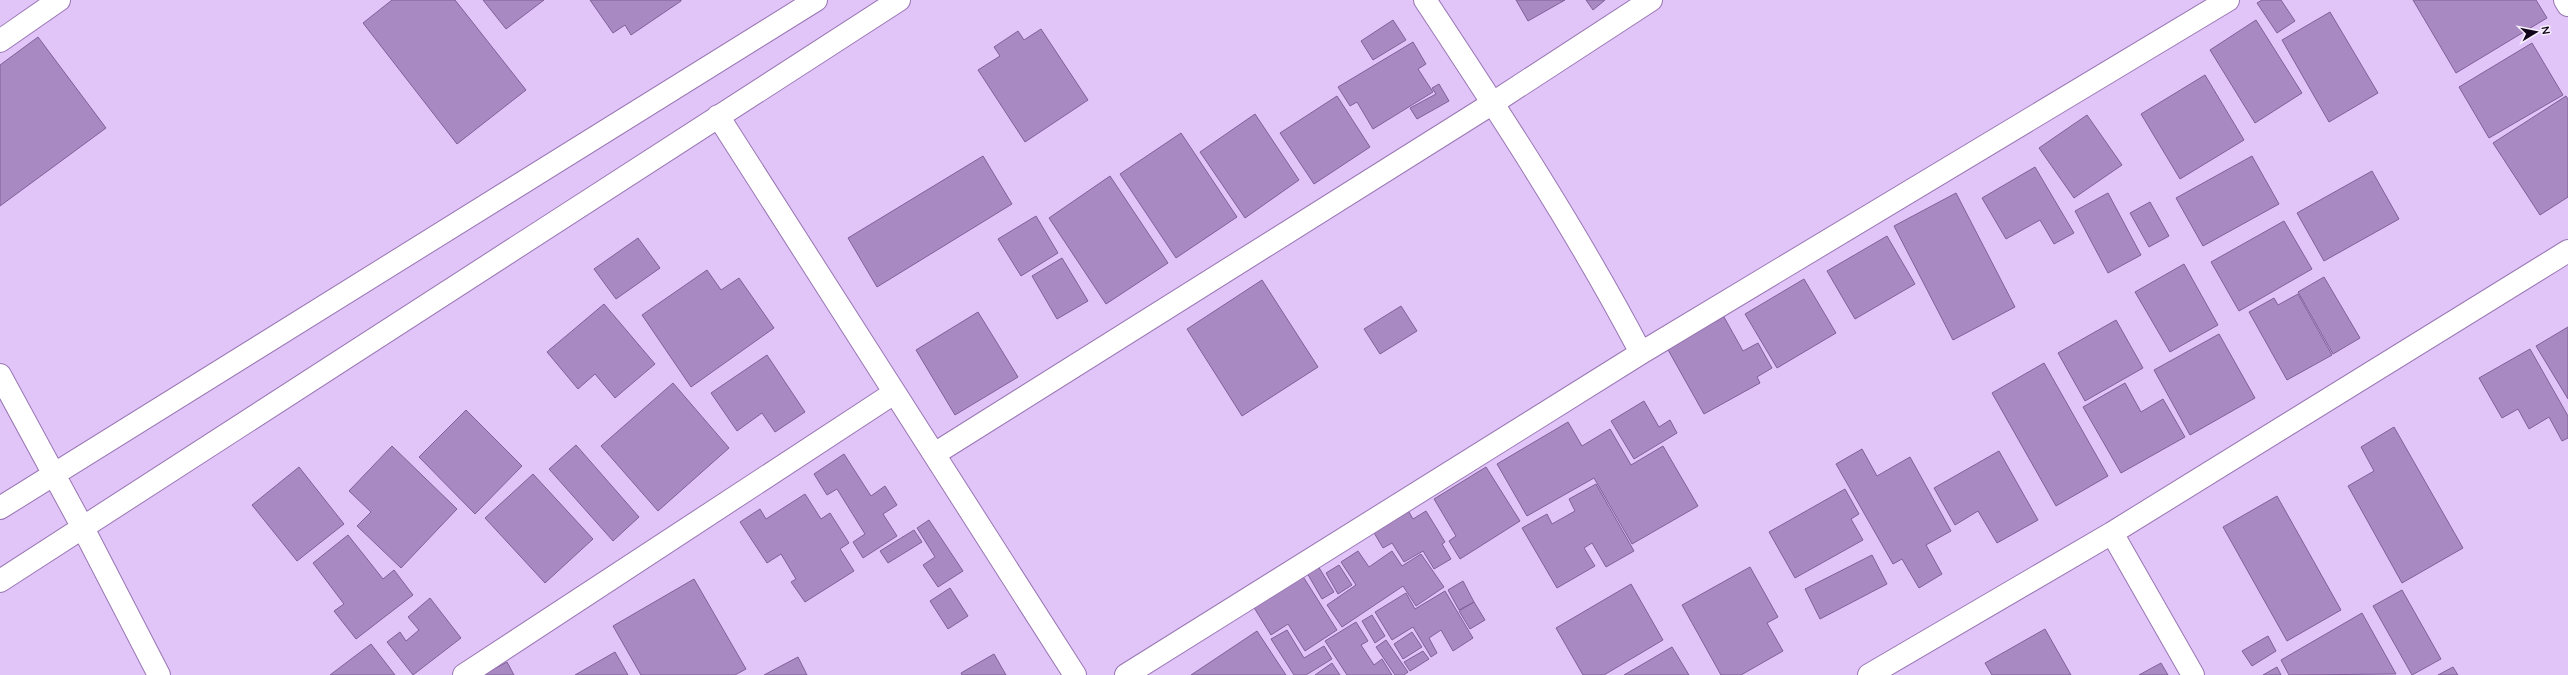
<svg xmlns="http://www.w3.org/2000/svg" width="2568" height="675" viewBox="0 0 2568 675" font-family="Quicksand,sans-serif">
  <style>
    .building { fill: #a989c1; stroke: #81609b }
    .lines { fill: none; stroke-linecap: round; stroke-linejoin: round }
    .minor-casing { stroke: #9976b3; stroke-width: 24 }
    .minor { stroke: #fff; stroke-width: 22 }
  </style>
  <rect width="100%" height="100%" fill="#e1c4f8"/>
  <path class="building" d="M392 0H455L526 90 457 144 363 23Z
    M483 0H544L506 29Z
    M590 0H681V1L631 35 625 25 613 33Z
    M1516 0H1565L1528 21Z
    M1586 0H1605L1593 10Z
    M2262 0H2281L2295 21 2277 33 2257 3Z
    M2413 0H2536L2547 18 2456 73Z
    M2330 12 2378 93 2329 122 2282 40Z
    M1393 20 1406 40 1373 60 1361 41Z
    M2256 20 2302 93 2255 123 2210 50Z
    M1041 29 1088 100 1025 142 978 70 1000 56 994 47 1018 31 1024 40Z
    M38 37 106 128 0 206V65Z
    M1413 42 1426 64 1418 69 1433 92 1373 129 1357 102 1350 106 1338 87Z
    M2532 43 2563 95 2489 138 2459 87Z
    M2205 75 2244 140 2180 179 2141 114Z
    M1439 84 1449 101 1417 119 1410 108 1436 94 1432 88Z
    M1337 96 1370 147 1314 184 1280 133Z
    M2566 96 2568 99V197L2540 215 2493 143Z
    M1255 114 1299 180 1245 218 1200 152Z
    M2087 115 2122 165 2074 198 2039 148Z
    M1181 133 1237 217 1176 258 1120 174Z
    M983 156 1012 204 877 287 848 238Z
    M2252 156 2279 204 2203 246 2176 198Z
    M2035 167 2074 233 2054 244 2040 220 2006 239 1982 198Z
    M2372 171 2399 219 2324 261 2297 213Z
    M1110 176 1168 263 1106 304 1049 218Z
    M1956 193 2015 307 1953 340 1894 226Z
    M2108 193 2141 255 2108 273 2075 211Z
    M2150 202 2169 236 2149 247 2130 213Z
    M1036 216 1058 253 1021 276 998 239Z
    M2284 221 2312 269 2239 311 2211 262Z
    M1887 236 1915 284 1855 319 1827 271Z
    M638 238 660 268 616 299 594 269Z
    M1062 258 1088 301 1057 319 1032 276Z
    M2184 264 2218 325 2170 352 2135 292Z
    M707 270 721 290 739 278 774 328 691 387 642 315Z
    M2324 277 2360 338 2333 354 2298 292Z
    M1804 279 1836 333 1777 368 1745 314Z
    M1262 280 1318 367 1242 416 1187 329Z
    M2298 294 2332 355 2287 380 2249 312 2274 298 2278 305Z
    M604 304 655 364 615 398 595 374 578 389 547 352Z
    M1401 306 1417 331 1380 354 1364 329Z
    M978 312 1018 377 955 415 916 350Z
    M1724 317 1743 351 1758 343 1772 368 1757 377 1760 383 1704 414 1667 348Z
    M2116 320 2143 368 2085 401 2058 353Z
    M2568 327V399L2536 346Z
    M2219 334 2255 398 2190 435 2154 370Z
    M2530 349 2568 416V438L2562 441 2549 417 2529 429 2518 409 2502 418 2479 378Z
    M767 355 805 412 775 432 762 413 737 431 711 393Z
    M2044 363 2108 476 2056 506 1992 393Z
    M673 383 729 448 658 511 601 446Z
    M2125 383 2141 412 2163 399 2185 437 2121 473 2083 407Z
    M1644 401 1659 427 1670 420 1677 433 1634 459 1611 421Z
    M466 410 522 466 475 514 419 457Z
    M1568 422 1582 446 1610 429 1631 465 1663 446 1698 506 1632 544 1594 478 1527 516 1497 464Z
    M2394 427 2463 548 2402 583 2348 486 2374 471 2361 447Z
    M576 445 639 517 613 541 549 469Z
    M392 446 457 509 401 568 357 526 371 512 349 491Z
    M1862 449 1877 476 1910 457 1951 531 1926 545 1942 574 1919 588 1902 559 1893 564 1836 464Z
    M1999 451 2038 520 1997 543 1978 511 1955 525 1934 488Z
    M844 454 871 496 885 486 897 505 883 514 897 536 863 558 853 542 865 534 837 489 827 495 814 474Z
    M299 467 344 524 297 561 252 505Z
    M1486 467 1520 521 1460 559 1449 541 1456 536 1434 499Z
    M533 474 593 539 545 583 485 518Z
    M1596 484 1634 551 1606 567 1592 543 1584 548 1595 566 1557 588 1522 528 1547 514 1552 524 1575 511 1569 499Z
    M1845 489 1859 514 1851 519 1863 540 1795 578 1769 532Z
    M805 494 821 519 830 513 849 543 840 549 854 571 805 602 791 582 796 579 781 554 767 563 740 522 760 509 766 519Z
    M2277 496 2341 610 2287 641 2223 527Z
    M1405 505 1413 519 1426 511 1445 542 1442 544 1451 559 1434 569 1423 551 1404 562 1392 543 1383 548 1370 526Z
    M929 520 963 571 938 587 923 565 935 557 917 528Z
    M914 530 922 542 888 563 880 551Z
    M348 535 383 579 394 570 413 595 356 639 334 611 344 604 313 563Z
    M1358 551 1369 567 1392 551 1402 566 1421 554 1444 587 1416 606 1403 586 1342 627 1327 605 1356 585 1341 562Z
    M1872 555 1887 584 1820 619 1805 589Z
    M1339 565 1352 585 1338 594 1326 573Z
    M1318 566 1334 592 1322 599 1307 573Z
    M1750 567 1778 617 1767 623 1783 651 1741 675H1721L1682 605Z
    M1302 575 1337 630 1305 651 1288 624 1271 635 1253 606Z
    M694 579 746 669 735 675H641L613 626Z
    M1463 581 1474 602 1459 610 1448 590Z
    M1631 584 1663 640 1604 675H1583L1556 628Z
    M950 588 968 616 948 629 930 601Z
    M2402 590 2441 659 2412 675 2373 606Z
    M1445 591 1473 638 1453 651 1441 630 1429 638 1437 653 1431 657 1413 627 1392 640 1375 612 1406 593 1415 609Z
    M430 598 461 638 413 675 387 642 400 632 406 641 419 630 408 617Z
    M1474 602 1485 620 1470 629 1459 611Z
    M2362 613 2396 674 2289 675 2281 660Z
    M1372 615 1385 636 1375 643 1362 621Z
    M1356 622 1368 641 1361 645 1374 665 1382 659 1392 675H1347L1325 641Z
    M2045 629 2071 675H1992L1985 663Z
    M1287 630 1304 658 1324 646 1332 659 1306 675H1294L1271 639Z
    M1257 631 1286 675H1191Z
    M1412 632 1422 647 1403 659 1394 644Z
    M2268 636 2276 651 2252 666 2242 651Z
    M1386 640 1408 672 1404 675H1395L1376 647Z
    M371 644 395 675H330Z
    M1672 647 1689 675H1624Z
    M1423 651 1429 659 1410 671 1404 662Z
    M615 652 628 675H575Z
    M994 654 1006 675H962L961 673Z
    M798 657 807 675H764Z
    M507 662 514 675H483Z
    M1332 663 1340 675H1315Z
    M2161 663 2168 675H2139Z
    M2277 667 2281 675H2263Z
    M2453 667 2458 675H2438Z"/>
  <g class="lines">
    <defs>
      <path id="minor" d="M1425 0C1501 115 1577 231 1641 353
        M2565 0 2568 5
        M0 41 59 0
        M718 116C836 303 957 488 1075 675
        M0 375 83 528 159 675
        M936 453 1493 103 1651 0
        M0 508 816 0
        M2112 533 2193 675
        M0 581 899 0
        M464 675 894 393
        M1126 675 1641 353 2228 0
        M1869 675 2112 533 2568 251"/>
    </defs>
    <use href="#minor" class="minor-casing"/>
    <use href="#minor" class="minor"/>
  </g>
  <g transform="translate(2536 32) rotate(80)" stroke="#f6effc" stroke-width="3" paint-order="stroke">
  <path d="M0-3L7 15L0 10L-7 15Z" fill="#12051b"/>
  <text y="-6" font-size="11" font-weight="bold" text-anchor="middle" fill="#12051b">N</text>
  </g>
</svg>
